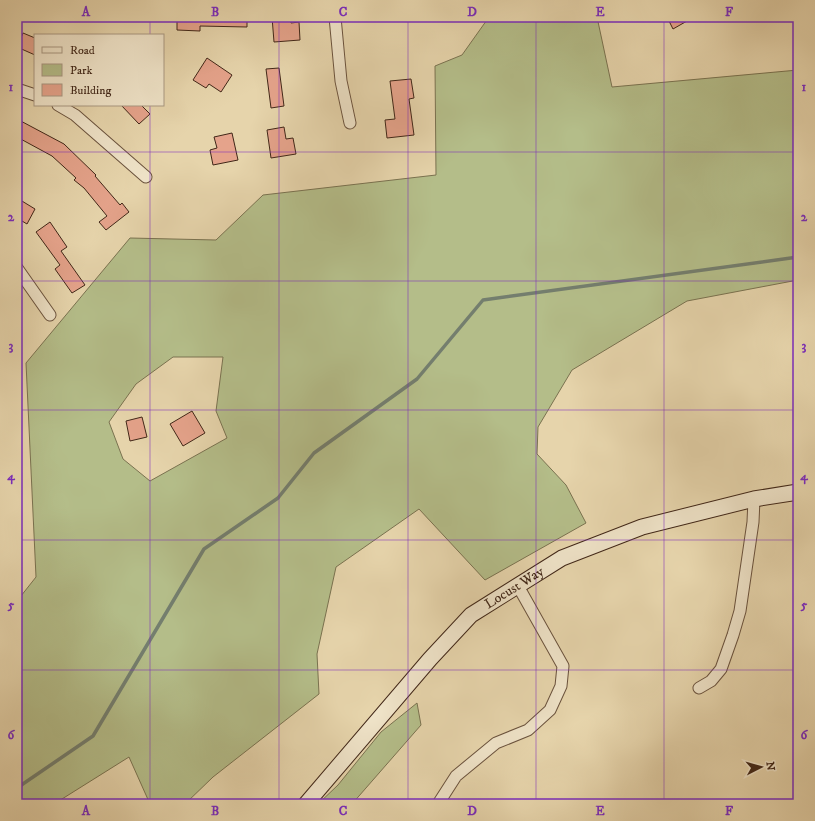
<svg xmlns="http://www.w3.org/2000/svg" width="815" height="821" viewBox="0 0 815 821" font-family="'IM FELL DW Pica',serif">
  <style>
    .green { fill: #b4bd89; stroke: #7a7250; fill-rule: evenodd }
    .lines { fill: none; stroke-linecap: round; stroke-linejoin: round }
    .stream { stroke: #747e6e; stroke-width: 3.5 }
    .building { fill: #e5a38b; stroke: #412718 }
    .minor-casing { stroke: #6a523d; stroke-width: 13 }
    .secondary-casing { stroke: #412718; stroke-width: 17 }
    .minor { stroke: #efe3c8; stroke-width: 11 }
    .secondary { stroke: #efe3c8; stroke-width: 15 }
    .grid { fill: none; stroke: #7b2cbf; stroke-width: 1; stroke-opacity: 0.55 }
    .labels { text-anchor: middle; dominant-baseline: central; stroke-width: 3; stroke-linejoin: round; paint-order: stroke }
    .street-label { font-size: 14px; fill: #412718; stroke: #efe3c8 }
    .neatline { fill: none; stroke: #7b2cbf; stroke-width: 1.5 }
    .grid-label { font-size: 13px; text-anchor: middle; font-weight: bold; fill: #7b2cbf }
  </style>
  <rect width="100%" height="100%" fill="#e6d4ab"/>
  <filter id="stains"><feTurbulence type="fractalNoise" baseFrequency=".005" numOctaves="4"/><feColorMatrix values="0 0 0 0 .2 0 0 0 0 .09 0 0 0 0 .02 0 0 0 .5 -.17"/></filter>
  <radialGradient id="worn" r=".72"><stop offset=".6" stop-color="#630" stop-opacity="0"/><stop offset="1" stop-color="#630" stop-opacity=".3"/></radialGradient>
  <path class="green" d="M489 17H597L612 87 798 70V280L687 301 572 370 538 427 537 454 566 485 586 523 485 580 419 509 336 567 317 654 319 694 213 777 185 804H150L129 757 54 804H17V601L36 577 26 363 130 238 216 240 263 195 436 175 435 66 462 55ZM173 357H223L216 411 227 438 150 481 123 459 109 422 136 384Z
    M417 703 421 725 352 804H318L338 785 381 732Z"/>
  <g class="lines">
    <path class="stream" d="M17 788 93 736 204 549 278 498 314 453 417 379 483 300 798 257"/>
  </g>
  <path class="building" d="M177 17H247V27L200 26V31L177 30Z
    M272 17H290L291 23 299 22 300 40 274 42Z
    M667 17H694L673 29Z
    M23 33 35 38V55L17 47Z
    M207 58 232 75 221 92 209 84 206 88 193 80Z
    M279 68 284 106 271 108 266 69Z
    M411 79 414 98 409 99 414 135 387 138 385 120 395 119 390 81Z
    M121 105H141L150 114 139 124Z
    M17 119 64 144 96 175 95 176 120 205 122 203 129 212 106 230 99 222 107 216 84 188 74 180 76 178 52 156 17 137Z
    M284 127 286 139 293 138 296 154 271 158 267 130Z
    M232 133 238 160 213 165 210 150 217 148 214 137Z
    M17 198 35 209 27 224 17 218Z
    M50 222 67 247 61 251 85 285 72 293 55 269 60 265 36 232Z
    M192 411 205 433 183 446 170 424Z
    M142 417 147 437 130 441 126 421Z"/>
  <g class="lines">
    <defs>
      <path id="minor" d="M335 17 341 81 350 123
        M17 89 35 95
        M58 105 75 115 146 177
        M17 268 50 315
        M699 688 711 681 721 669 733 635 740 611 753 522 754 499
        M438 804 456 776 496 743 528 730 550 710 561 686 563 666 518 586"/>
      <g id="secondary">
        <path id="s1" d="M306 804 430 659 471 615 562 558 642 527 754 499 798 492"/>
      </g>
    </defs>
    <use href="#minor" class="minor-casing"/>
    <use href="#secondary" class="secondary-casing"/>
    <use href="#minor" class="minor"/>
    <use href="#secondary" class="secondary"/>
  </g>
  <path class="grid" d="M150 17V35M279 17V804M408 17V804M536 17V804M664 17V804M150 105V804M17 152H798M17 281H798M17 410H798M17 540H798M17 670H798"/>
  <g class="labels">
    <g class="street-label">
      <text stroke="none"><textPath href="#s1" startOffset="302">Locust Way</textPath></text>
    </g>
  </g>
  <rect width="815" height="821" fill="none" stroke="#e6d4ab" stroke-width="44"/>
  <rect x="34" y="34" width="130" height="72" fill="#efe3c8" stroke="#a99882"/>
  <rect x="42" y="47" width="20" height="6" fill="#efe3c8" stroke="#a99882"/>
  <text x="70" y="54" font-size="12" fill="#412718">Road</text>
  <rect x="42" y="64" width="20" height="12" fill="#b4bd89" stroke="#a99882"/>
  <text x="70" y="74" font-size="12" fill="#412718">Park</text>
  <rect x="42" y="84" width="20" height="12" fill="#e5a38b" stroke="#a99882"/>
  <text x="70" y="94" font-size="12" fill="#412718">Building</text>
  <g transform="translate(761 767) rotate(84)" stroke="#efe3c8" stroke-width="3" paint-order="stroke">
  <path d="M0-3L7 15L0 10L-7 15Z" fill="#412718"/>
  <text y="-6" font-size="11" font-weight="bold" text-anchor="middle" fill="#412718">N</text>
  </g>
  <rect x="22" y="22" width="771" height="777" class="neatline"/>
  <g class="grid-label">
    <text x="86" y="16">A</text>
    <text x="215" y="16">B</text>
    <text x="343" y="16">C</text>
    <text x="472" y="16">D</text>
    <text x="600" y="16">E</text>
    <text x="729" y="16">F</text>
    <text x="11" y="91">1</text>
    <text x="804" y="91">1</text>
    <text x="11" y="221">2</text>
    <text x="804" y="221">2</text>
    <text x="11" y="350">3</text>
    <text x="804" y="350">3</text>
    <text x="11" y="480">4</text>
    <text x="804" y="480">4</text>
    <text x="11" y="609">5</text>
    <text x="804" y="609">5</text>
    <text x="11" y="739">6</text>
    <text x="804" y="739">6</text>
    <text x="86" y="815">A</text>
    <text x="215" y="815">B</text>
    <text x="343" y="815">C</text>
    <text x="472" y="815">D</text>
    <text x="600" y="815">E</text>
    <text x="729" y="815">F</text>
  </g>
  <rect width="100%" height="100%" filter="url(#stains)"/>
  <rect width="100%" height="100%" fill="url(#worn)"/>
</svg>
